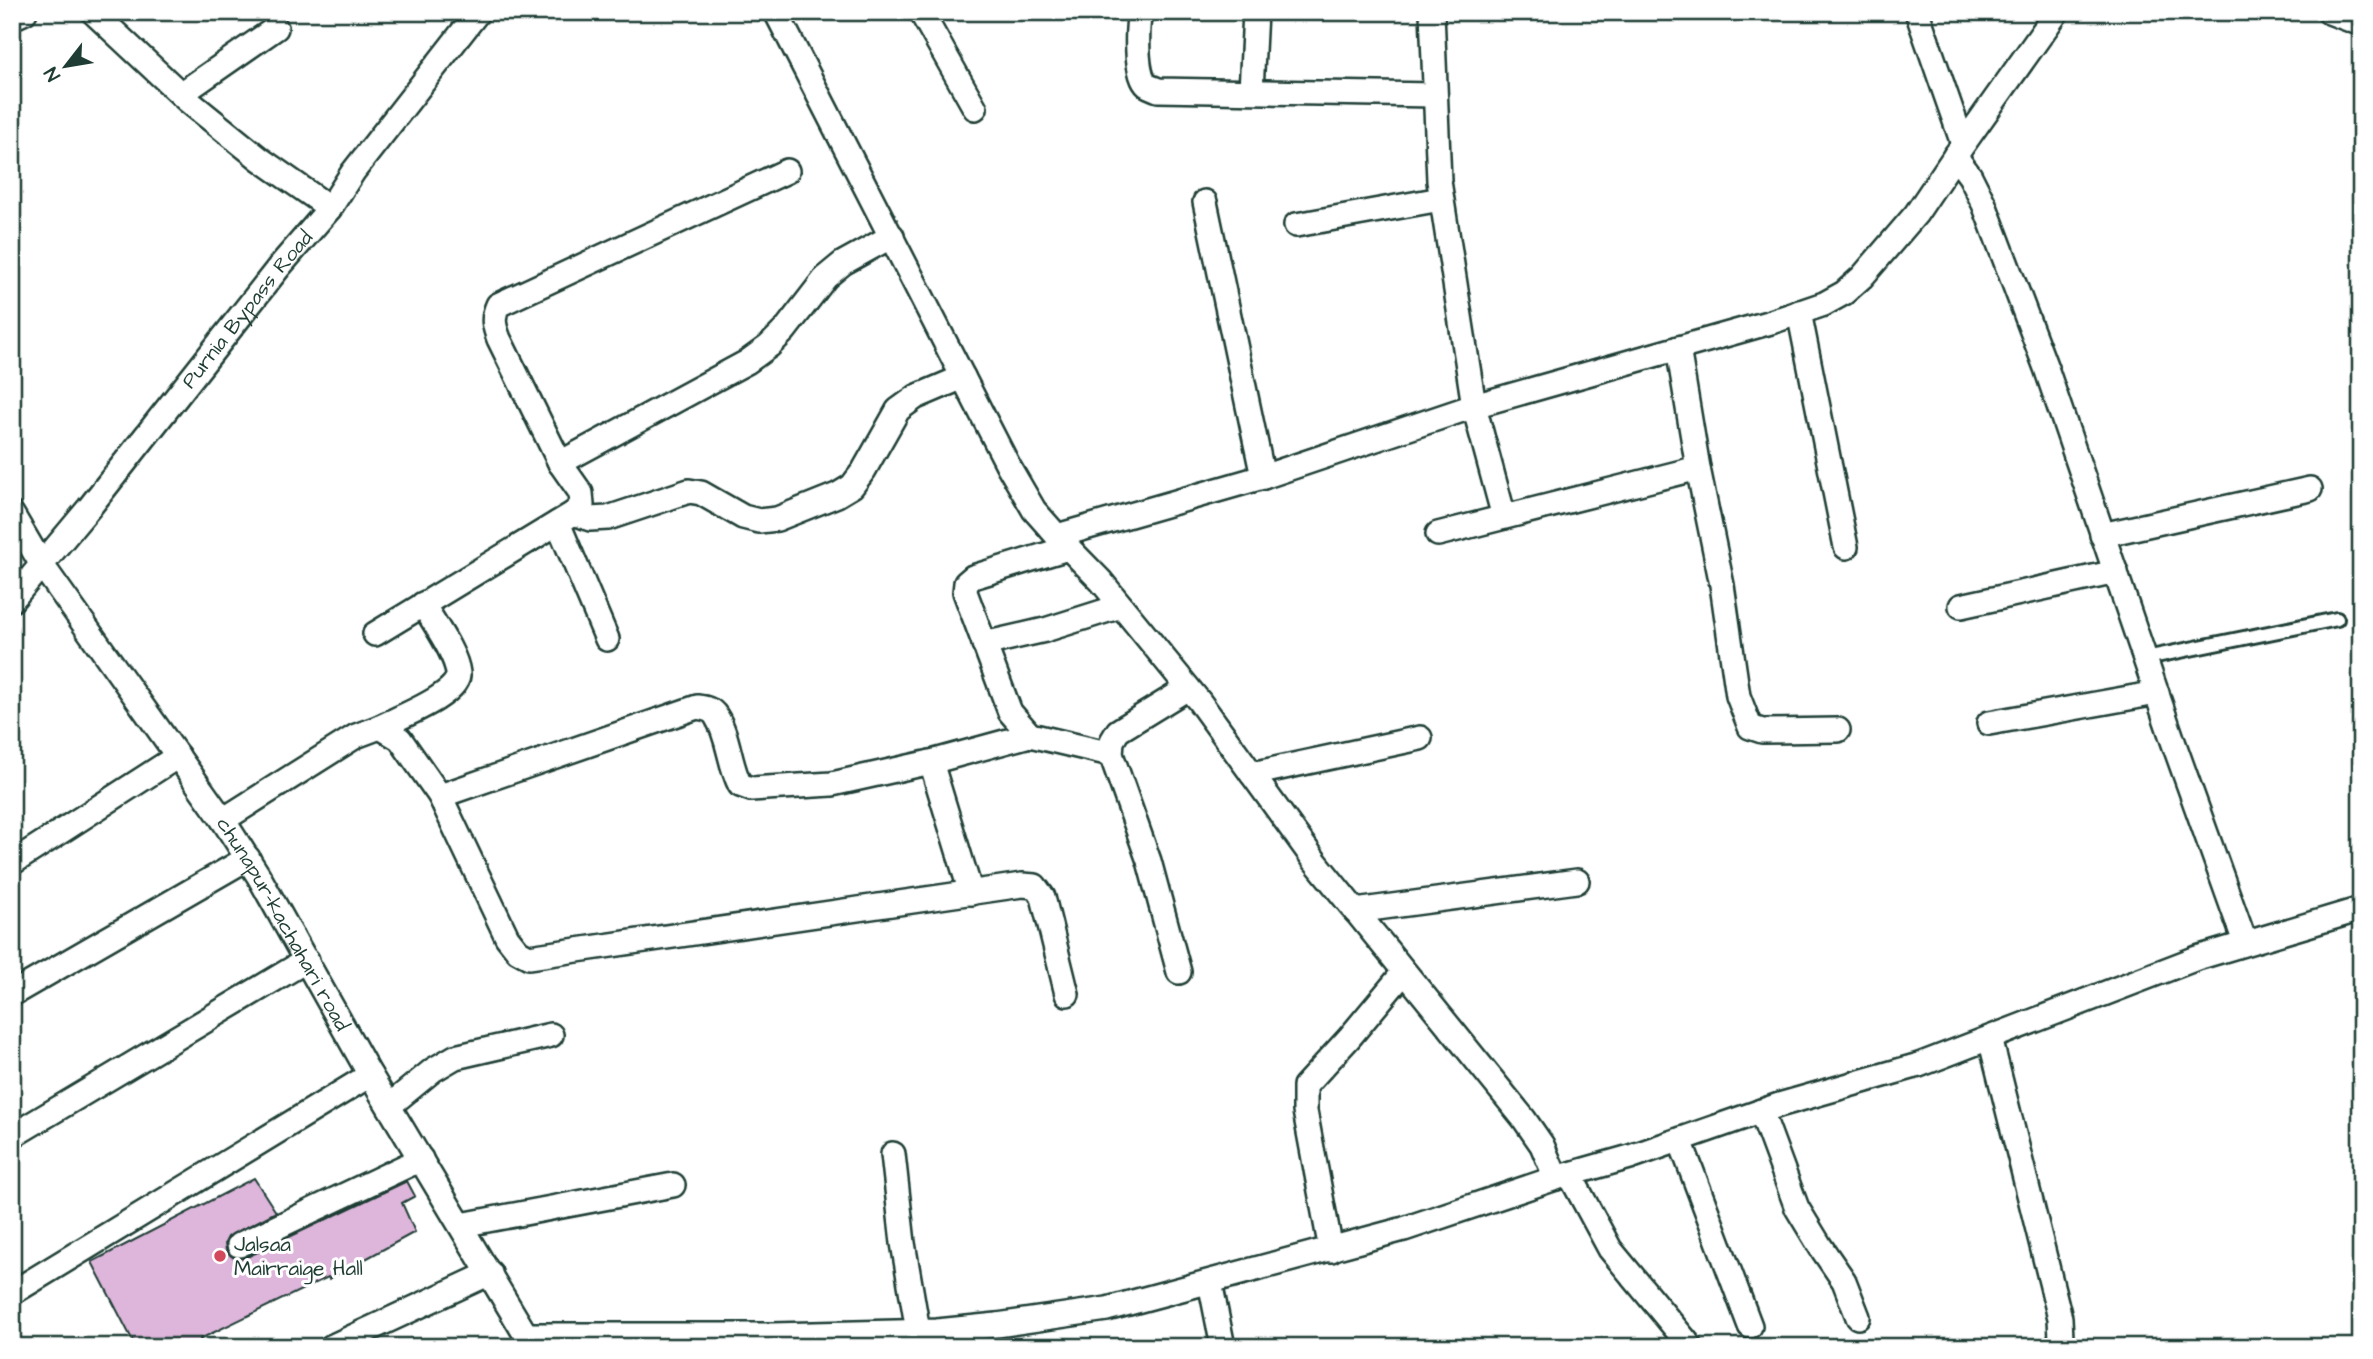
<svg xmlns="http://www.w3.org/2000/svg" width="2373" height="1359" viewBox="0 0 2373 1359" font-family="'Architects Daughter',sans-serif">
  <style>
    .building { fill: #deb5db; stroke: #1f3d34; stroke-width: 2 }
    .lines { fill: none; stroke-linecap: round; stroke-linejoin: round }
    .service-casing { stroke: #1f3d34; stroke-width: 18 }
    .minor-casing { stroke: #1f3d34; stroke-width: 28 }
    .service { stroke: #fff; stroke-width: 12 }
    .minor { stroke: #fff; stroke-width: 23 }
    .poi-dot { fill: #d1495b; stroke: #fff; stroke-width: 2.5 }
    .labels { text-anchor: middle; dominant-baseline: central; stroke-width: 6; stroke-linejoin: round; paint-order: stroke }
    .street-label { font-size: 21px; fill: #1f3d34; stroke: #fff }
    .poi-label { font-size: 21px; fill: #1f3d34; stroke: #fff; text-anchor: start }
  </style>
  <rect width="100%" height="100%" fill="#fff"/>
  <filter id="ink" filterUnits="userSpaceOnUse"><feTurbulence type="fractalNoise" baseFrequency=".0143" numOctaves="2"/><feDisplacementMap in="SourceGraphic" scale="14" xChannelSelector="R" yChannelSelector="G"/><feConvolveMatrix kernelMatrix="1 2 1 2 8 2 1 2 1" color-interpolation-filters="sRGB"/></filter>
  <g filter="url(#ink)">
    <path class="building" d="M254 1178 276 1212 228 1237 225 1243 226 1250 231 1256 237 1259 245 1258 407 1181 415 1196 402 1203 415 1232 329 1279 328 1277 200 1339 205 1347H136L92 1262Z"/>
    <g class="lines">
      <defs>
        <path id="service" d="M2146 658 2337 619"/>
        <g id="minor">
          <path d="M93 12 187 100 260 159 330 208"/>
          <path d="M776 12 1009 467 1034 510 1057 536 1263 477 1474 406 1771 322 1824 304 1844 293 1862 277 1916 214 1955 156 2057 12"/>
          <path d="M921 12 975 108"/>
          <path d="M1140 12C1137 27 1135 75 1147 85 1150 87 1154 88 1158 90L1434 95"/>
          <path d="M1432 12 1439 181 1474 406 1504 517"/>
          <path d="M1917 12 1963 144"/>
          <path d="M2329 12 2361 24"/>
          <path d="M12 18 25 12"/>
          <path d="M1251 91 1255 12"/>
          <path d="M181 94 276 28"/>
          <path d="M1955 156 1970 176 1984 204 2046 368 2174 744 2245 942"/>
          <path d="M1205 202 1263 477"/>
          <path d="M1296 225 1441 199"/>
          <path d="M1799 312 1846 547"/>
          <path d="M1678 348 1698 468 1722 585 1738 696 1750 727 1762 731 1838 730"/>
          <path d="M560 463 747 362 769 346 785 330 826 277 843 263 892 236"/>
          <path d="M574 513 590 519 608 518 689 491 701 493 743 517 759 521 777 519 837 495 852 486 864 470 898 410 916 397 963 377"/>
          <path id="s1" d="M12 514 42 565 223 820 258 875 370 1075 533 1347"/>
          <path d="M558 523 607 639"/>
          <path d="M1438 534 1698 468"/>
          <path d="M2102 535 2310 489"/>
          <path d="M1057 536 1101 581 1199 701 1315 861 1524 1119 1542 1145 1556 1178"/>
          <path d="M1068 548 973 577 966 583 965 592 1010 712 1030 735 1111 754"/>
          <path id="s2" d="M12 600 89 508 279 267 330 208 353 172 478 12"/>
          <path d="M1961 606 2116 572"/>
          <path d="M375 634 574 513 582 505 581 493 560 463 499 339C494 326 492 318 498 305L787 171"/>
          <path d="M984 644 1045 630 1121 606"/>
          <path d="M1989 723 2157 693"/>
          <path d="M380 727C397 718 461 694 458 673 456 653 433 622 423 604"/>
          <path d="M931 762 971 893"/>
          <path d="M1252 774 1420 738"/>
          <path d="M440 796 697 707C705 708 712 709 716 716 729 736 729 764 740 785L751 789 832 784 931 762 1030 735"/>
          <path d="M223 820 356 736 380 727 400 739 440 796 507 937 518 951 529 957 1022 885 1035 886 1043 897 1067 994"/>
          <path d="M12 863 178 756"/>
          <path d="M1355 911 1577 881"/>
          <path d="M1179 972 1149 861 1111 754 1112 741 1118 731 1188 688"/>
          <path d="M12 994 248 858"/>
          <path d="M1990 1038 2060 1318 2061 1338 2055 1347"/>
          <path d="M389 1106 433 1070 455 1057 551 1035"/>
          <path d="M1761 1111 1797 1208 1820 1246 1844 1281 1858 1317"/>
          <path d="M12 1136 307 960"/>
          <path d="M1680 1140 1750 1326"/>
          <path d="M893 1154 903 1243 918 1331"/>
          <path d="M1570 1175 1610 1249 1691 1347"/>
          <path d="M461 1225 673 1185"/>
          <path d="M239 1245 421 1159"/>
          <path d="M1331 1250 1305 1111V1086L1349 1038 1404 972"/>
          <path d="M1210 1282 1223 1347"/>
          <path d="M12 1293 370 1075"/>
          <path d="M526 1335H772L937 1331 997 1325 1107 1309 1404 1229 1556 1178 1630 1157 1779 1105 1919 1065 2197 958 2361 909"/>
          <path d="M331 1347 490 1273"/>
        </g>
      </defs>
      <use href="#service" class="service-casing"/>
      <use href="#minor" class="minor-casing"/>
      <use href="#service" class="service"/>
      <use href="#minor" class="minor"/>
    </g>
  </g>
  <circle class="poi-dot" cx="220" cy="1256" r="7"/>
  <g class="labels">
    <g class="street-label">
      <text stroke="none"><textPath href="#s2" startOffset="374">Purnia Bypass Road</textPath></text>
      <text stroke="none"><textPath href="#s1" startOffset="492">chunapur-kachahari road</textPath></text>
    </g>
    <g class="poi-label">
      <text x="234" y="1244">Jalsaa<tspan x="234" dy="24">Mairraige Hall</tspan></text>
    </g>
  </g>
  <rect width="2373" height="1359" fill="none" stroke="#fff" stroke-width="42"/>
  <rect x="21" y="21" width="2331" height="1317" fill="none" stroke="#1f3d34" stroke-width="2.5" filter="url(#ink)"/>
  <g transform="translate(66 66) rotate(239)" stroke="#ffffff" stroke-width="5" paint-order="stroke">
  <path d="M0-5L12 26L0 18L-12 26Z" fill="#1f3d34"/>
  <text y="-10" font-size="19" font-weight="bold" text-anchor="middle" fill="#1f3d34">N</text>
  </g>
</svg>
